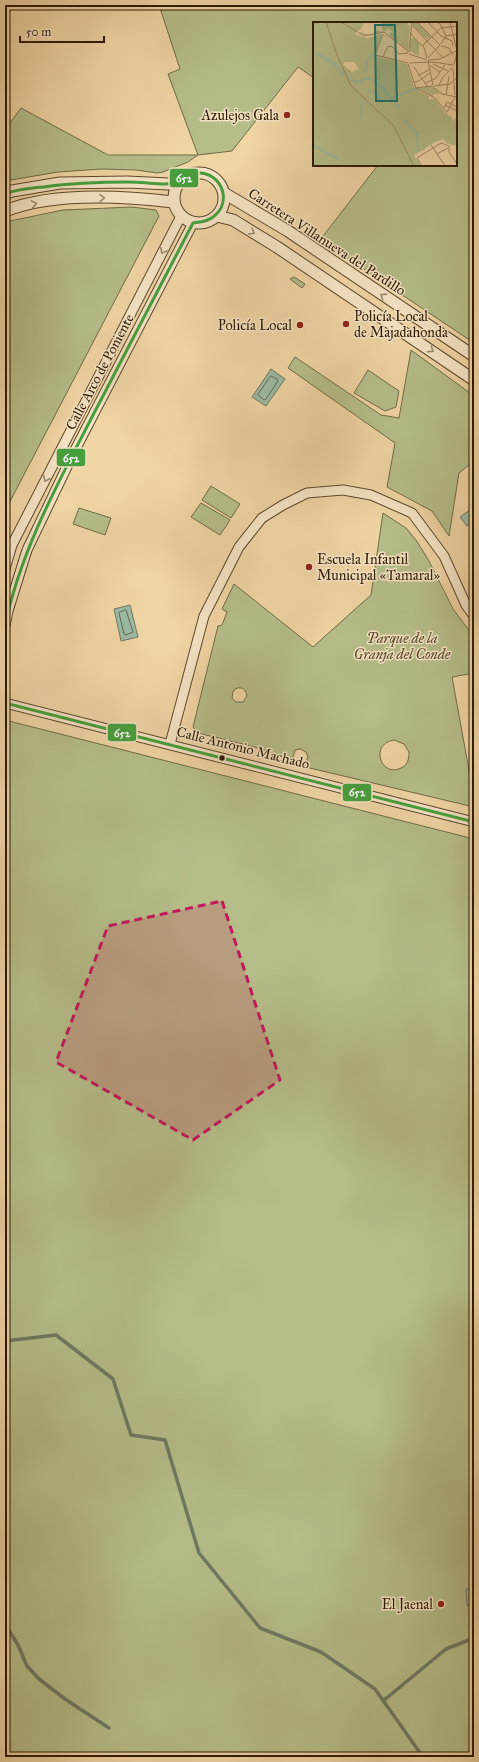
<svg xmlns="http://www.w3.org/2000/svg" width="479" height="1762" viewBox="0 0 479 1762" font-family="'IM FELL Great Primer',serif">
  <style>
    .green { fill: #b5bd89; stroke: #706b46; fill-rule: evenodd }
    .water { fill: #9bb9a2; stroke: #6f7962 }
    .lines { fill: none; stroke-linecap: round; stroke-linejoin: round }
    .shore { stroke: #646952; stroke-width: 1 }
    .stream { stroke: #6f7962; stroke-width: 3.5 }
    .minor-casing { stroke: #5d482b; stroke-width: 11 }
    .tertiary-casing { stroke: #5d482b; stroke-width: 13 }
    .minor { stroke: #f5e3c4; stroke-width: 9 }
    .tertiary { stroke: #f5e3c4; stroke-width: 11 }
    .bus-1-casing { stroke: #f5e3c4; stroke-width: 6 }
    .bus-1 { stroke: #469f3d; stroke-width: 3 }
    .oneway { stroke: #9b886d }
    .marked { fill: #c2185b; fill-opacity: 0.2; stroke: #c2185b; stroke-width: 3; stroke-dasharray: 8 5; stroke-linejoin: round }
    .poi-dot { fill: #8f2418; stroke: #f5e3c4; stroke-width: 1.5 }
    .bus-dot { fill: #2c1903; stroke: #f5e3c4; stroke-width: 1.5 }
    .labels { text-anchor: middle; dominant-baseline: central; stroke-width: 3; stroke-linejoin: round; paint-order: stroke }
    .poi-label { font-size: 14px; fill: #2c1903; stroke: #f5e3c4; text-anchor: end }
    .street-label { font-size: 14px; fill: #2c1903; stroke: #f5e3c4 }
    .park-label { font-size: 14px; font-style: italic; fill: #554a2b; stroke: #f5e3c4 }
    .inset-river { fill: none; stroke: #9bb9a2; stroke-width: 2 }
    .inset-road { fill: none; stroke: #a18964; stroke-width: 1 }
    .view { fill: #0f766e; fill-opacity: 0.15; stroke: #0f766e; stroke-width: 2 }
    .inset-edge { fill: none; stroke: #2c1903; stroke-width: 2 }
    .line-badge { stroke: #f5e3c4; stroke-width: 1.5 }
    .badge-label { font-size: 11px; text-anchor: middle; font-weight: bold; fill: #fff }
  </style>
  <rect width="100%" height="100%" fill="#efd4a4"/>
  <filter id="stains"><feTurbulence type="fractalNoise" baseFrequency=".005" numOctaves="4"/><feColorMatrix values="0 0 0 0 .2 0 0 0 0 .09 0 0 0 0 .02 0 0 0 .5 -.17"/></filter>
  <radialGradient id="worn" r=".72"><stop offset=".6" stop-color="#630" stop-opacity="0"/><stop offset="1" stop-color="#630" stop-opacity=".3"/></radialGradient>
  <path class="green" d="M159 5H474V343L320 240 378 165H456V23H314V78L298 67 232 151 198 155 188 162 163 172 157 173 136 170 101 169 58 172 5 181V130L21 108 108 155H198L168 74 180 69Z
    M132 207 156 210 159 216 5 511V222L63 210Z
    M294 277 305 284 302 288 290 279Z
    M411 350 474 396V461L459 473 449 536 432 511 387 487 395 443 288 368 295 357 381 415 399 418Z
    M368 370 399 391 396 407 385 411 354 393Z
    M211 486 240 504 231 518 202 500Z
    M201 503 230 520 220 535 191 517Z
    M79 508 111 518 105 535 73 524Z
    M383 513 406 528 416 540 429 561 453 609 474 637V673L452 677 474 798V807L293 764 262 749 198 733 193 727 218 626 222 625 227 612 222 609 234 584 313 647 371 595ZM237 688C243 687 246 690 247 696L243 702H236L232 698 233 691ZM394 740 404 744 409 752C409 759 408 765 401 768 381 778 369 744 394 740ZM300 749 306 752 308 757 306 762 299 764 295 762 293 757 295 750Z
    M5 720 474 839V1757H5Z"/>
  <path class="water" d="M271 369 285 379 266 406 252 397Z
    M474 507V521L467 526 460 517Z
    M130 605 138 637 121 641 114 609Z
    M474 1589V1606H467L466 1589Z"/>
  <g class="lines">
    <path class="shore" d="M271 376 277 379 278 381 266 399 264 400 258 395Z
      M126 610 133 632 126 635 124 634 119 613Z"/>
    <path class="stream" d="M5 1341 56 1335 113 1379 131 1435 165 1440 199 1553 260 1628 321 1652 375 1689 423 1757
      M5 1624 18 1645 27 1666 39 1679 65 1699 109 1728
      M383 1701 446 1649 474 1638"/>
    <defs>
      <path id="minor" d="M5 569 12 545 181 216
        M5 626 8 611 27 550 75 450 193 223
        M5 703 474 822
        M170 744 204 616 239 547 262 518 283 505 307 493 343 490 371 495 412 513 444 556 466 605 474 616"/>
      <path id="tertiary" d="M174 198a25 25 0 1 1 50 0a25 25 0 1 1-50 0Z
        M224 193 288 231 474 356
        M5 194 12 191 60 183 127 182 169 184 178 183
        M5 211C52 192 123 196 173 202
        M217 216 233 220 277 247 474 380"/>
    </defs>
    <use href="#minor" class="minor-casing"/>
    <use href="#tertiary" class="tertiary-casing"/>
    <use href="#minor" class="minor"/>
    <use href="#tertiary" class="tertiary"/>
    <defs>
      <path id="bus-1" d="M5 194C17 189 31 188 44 187 72 183 101 182 129 182 141 182 154 184 166 184 180 184 192 169 206 174 225 180 230 205 213 217 207 222 200 222 193 223 159 288 126 352 92 417 58 483 20 552 5 626
        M5 703 474 822"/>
    </defs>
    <use href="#bus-1" class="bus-1-casing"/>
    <use href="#bus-1" class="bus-1"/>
  </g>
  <defs><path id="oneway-chevron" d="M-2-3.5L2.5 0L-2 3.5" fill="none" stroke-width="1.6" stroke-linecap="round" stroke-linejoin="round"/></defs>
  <g class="oneway">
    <use href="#oneway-chevron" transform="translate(102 198) rotate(-1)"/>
    <use href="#oneway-chevron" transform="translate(34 204) rotate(-10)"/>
    <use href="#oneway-chevron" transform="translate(252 232) rotate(30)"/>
    <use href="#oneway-chevron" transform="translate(163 251) rotate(117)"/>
    <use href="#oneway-chevron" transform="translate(383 296) rotate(-146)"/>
    <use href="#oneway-chevron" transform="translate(431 350) rotate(34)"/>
    <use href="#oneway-chevron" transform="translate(46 479) rotate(117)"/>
  </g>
  <path class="marked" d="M222 901 280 1080 193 1140 56 1062 108 926Z"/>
  <g class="poi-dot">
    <circle cx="287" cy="115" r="4"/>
    <circle cx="346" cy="324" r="4"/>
    <circle cx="300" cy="325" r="4"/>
    <circle cx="309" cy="567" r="4"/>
    <circle cx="441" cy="1604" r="4"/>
  </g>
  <circle class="bus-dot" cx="222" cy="758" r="3.5"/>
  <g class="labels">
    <g class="poi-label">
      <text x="279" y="115">Azulejos Gala</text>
      <text x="354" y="316" text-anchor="start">Policía Local<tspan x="354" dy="16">de Majadahonda</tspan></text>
      <text x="292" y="325">Policía Local</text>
      <text x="317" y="559" text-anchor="start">Escuela Infantil<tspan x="317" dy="16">Municipal «Tamaral»</tspan></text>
      <text x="433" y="1604">El Jaenal</text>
    </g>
    <g class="street-label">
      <text transform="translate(327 242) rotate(33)">Carretera Villanueva del Pardillo</text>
      <text transform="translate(100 372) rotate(-62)">Calle Arco de Poniente</text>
      <text transform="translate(243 748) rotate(14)">Calle Antonio Machado</text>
    </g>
    <g class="park-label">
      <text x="402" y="638">Parque de la<tspan x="402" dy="16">Granja del Conde</tspan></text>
    </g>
  </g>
  <g transform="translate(313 22)">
    <rect width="144" height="144" fill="#efd4a4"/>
    <path d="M0 0H51L49 6 42 11 44 13 54 16 69 12 61 34 94 42 102 67 116 74V77H122L132 91 139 95 140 100 142 96 144 97V124L133 121 130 117 122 120 111 127 112 129 110 128 101 133 108 144H0ZM32 40H41L46 47 39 50 30 43ZM68 0H98L94 2 97 4 95 29 76 13 79 9 75 6 72 9 54 14 47 12V10L58 13 63 8 70 10ZM99 0H104L118 15 114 17 99 3ZM101 16 106 21V34L97 29V17ZM119 64 127 72H121L120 74 103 66Z" fill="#b5bd89" fill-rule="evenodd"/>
    <path class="inset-river" d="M0 30 20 40 30 53M52 51 55 36 59 33 62 35M37 57 43 60 56 56 65 61 87 87M54 67 68 77M80 76 100 67 104 68M48 97 49 79M91 97 98 107 104 110 105 129M0 123 25 137"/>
    <path class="inset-road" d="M13 0 24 33 38 64 80 103 101 144M28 0 51 14 71 10 96 30M104 0 127 23M115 0 128 14 139 19 140 24M126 0 133 14M137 0 144 29M100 4 130 36M97 11 109 24M128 22 133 14 144 12M128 24 136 26 139 31M96 30 99 0M96 32 114 38M62 33 95 41M62 33 70 12M70 35 75 24 80 25 86 32 95 31M114 36 110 23 128 6 144 4M115 36 127 23M115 38 127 37 143 29M115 39 120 63M96 41 120 40 140 43M95 42 103 66 122 76 134 91M120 42 135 49M116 43 127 50M141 43 144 30M101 45 114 64M140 46 141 59M105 54 117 47M101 60 106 59 118 50M141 60 142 73M113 61 123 56 132 43M126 63 130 55 139 46M119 64 129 72 144 75M121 64 137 62 144 56M102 66 119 64M133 73 136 54M132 83 144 89M131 86 134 80 144 85M134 90 142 75M118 123 132 144M136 124V130L144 142M124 132 135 126M109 144 104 136 128 121 136 124"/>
    <path class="view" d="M62 3H82L84 79H63Z"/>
    <rect width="144" height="144" class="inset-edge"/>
  </g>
  <g class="line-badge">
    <rect x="169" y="168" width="30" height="20" rx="4" fill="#469f3d"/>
    <rect x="56" y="448" width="30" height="19" rx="4" fill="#469f3d"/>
    <rect x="107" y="723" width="30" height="19" rx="4" fill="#469f3d"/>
    <rect x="342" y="783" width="30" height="19" rx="4" fill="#469f3d"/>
  </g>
  <g class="badge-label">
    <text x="184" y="182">652</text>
    <text x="71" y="462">652</text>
    <text x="122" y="737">652</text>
    <text x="357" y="796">652</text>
  </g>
  <rect width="479" height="1762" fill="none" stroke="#efd4a4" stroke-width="20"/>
  <rect x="6" y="6" width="467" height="1750" fill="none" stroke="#2c1903" stroke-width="2"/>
  <rect x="10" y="10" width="459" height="1742" fill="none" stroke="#2c1903"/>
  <path d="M20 36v6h84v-6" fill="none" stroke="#2c1903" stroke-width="2"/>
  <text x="26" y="36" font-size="12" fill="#2c1903" stroke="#f5e3c4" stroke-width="3" paint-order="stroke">50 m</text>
  <rect width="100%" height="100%" filter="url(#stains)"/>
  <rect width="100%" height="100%" fill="url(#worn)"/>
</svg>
